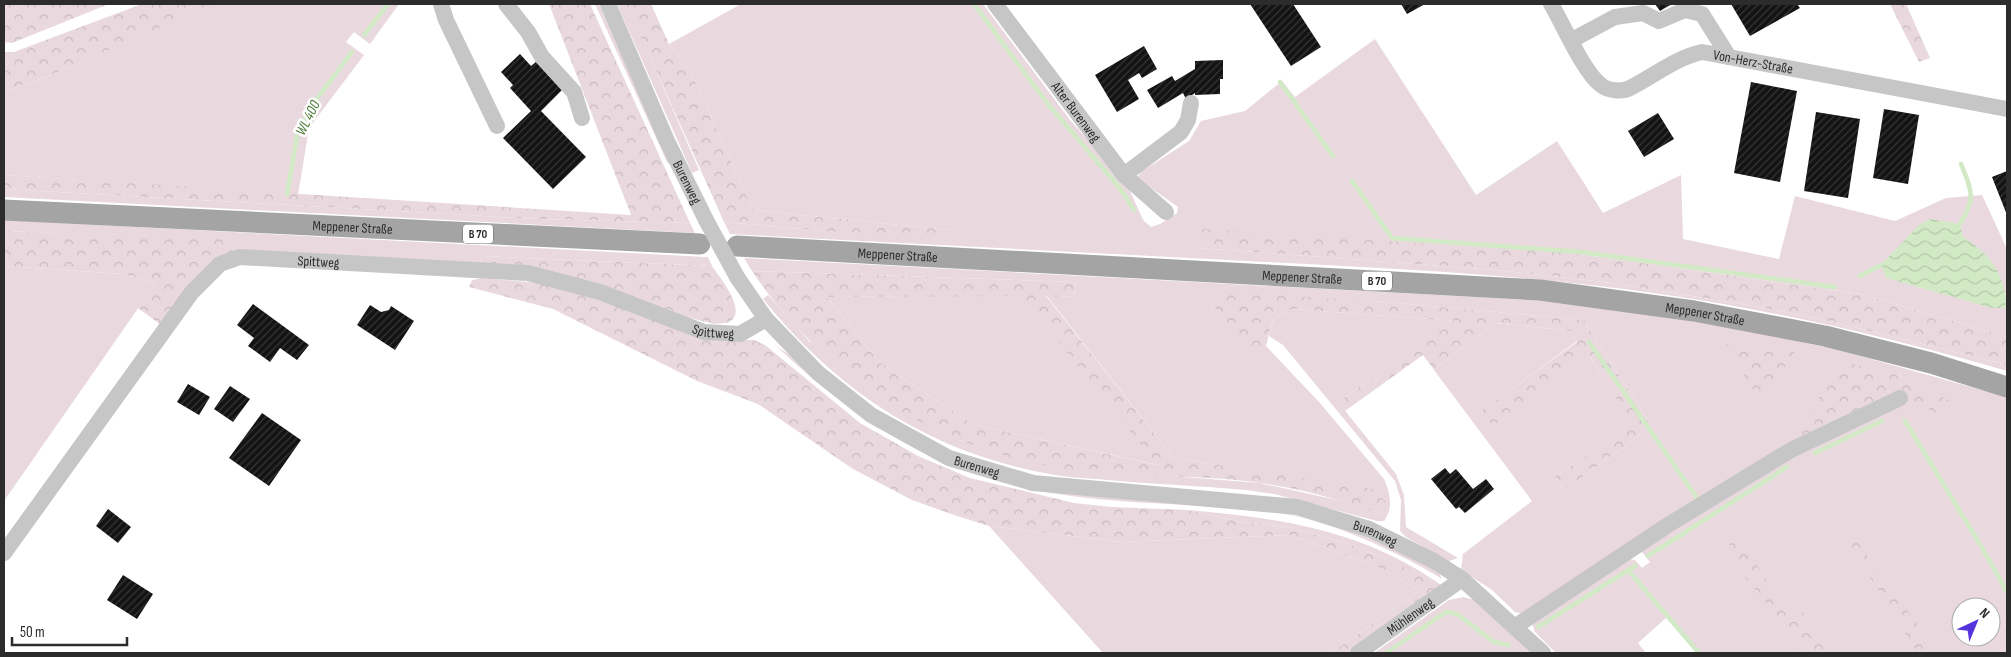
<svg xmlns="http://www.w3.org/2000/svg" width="2011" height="657" viewBox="0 0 2011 657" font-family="'Sofia Sans Condensed',sans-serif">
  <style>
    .grass { fill: #e9d9de; fill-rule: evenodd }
    .forest { fill: url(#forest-crowns); fill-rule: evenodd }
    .water { fill: url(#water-waves) }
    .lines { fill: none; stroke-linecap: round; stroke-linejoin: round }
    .stream { stroke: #d2e9c6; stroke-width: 4.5 }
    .building { fill: url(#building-hatch) }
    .minor { stroke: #c6c6c6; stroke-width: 16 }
    .major { stroke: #a4a4a4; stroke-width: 21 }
    .minor-bridge { stroke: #c6c6c6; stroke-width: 16 }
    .labels { text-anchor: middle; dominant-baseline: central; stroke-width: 5; stroke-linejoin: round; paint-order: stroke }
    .shield { fill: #fff; stroke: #6b6b6b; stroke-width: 1 }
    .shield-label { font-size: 12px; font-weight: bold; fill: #2c2c2c }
    .street-label { font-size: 14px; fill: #2c2c2c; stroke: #fff }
    .water-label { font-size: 15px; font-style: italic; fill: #517e3a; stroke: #fff }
  </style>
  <defs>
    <pattern id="forest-crowns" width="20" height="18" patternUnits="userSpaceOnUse" patternTransform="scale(1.25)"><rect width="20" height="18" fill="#e9d9de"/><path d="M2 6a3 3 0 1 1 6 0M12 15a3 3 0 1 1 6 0" fill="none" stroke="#c8babf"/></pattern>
    <pattern id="water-waves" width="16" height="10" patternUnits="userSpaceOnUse" patternTransform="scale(1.25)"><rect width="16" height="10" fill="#d2e9c6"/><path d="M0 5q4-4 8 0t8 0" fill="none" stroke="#b4c8aa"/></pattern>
    <pattern id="building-hatch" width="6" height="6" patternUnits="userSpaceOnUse" patternTransform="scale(1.25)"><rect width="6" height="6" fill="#131313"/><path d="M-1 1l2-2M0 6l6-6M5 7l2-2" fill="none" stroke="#363636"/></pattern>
  </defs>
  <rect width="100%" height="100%" fill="#fff"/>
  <path class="grass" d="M210 4H399L370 44 354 32 346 42 364 55 309 128 298 195 4 175V92L70 68Z
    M595 4H599L670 163 668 164Z
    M617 4H627L699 170 692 173Z
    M741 4H983L1070 120 1127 184 1143 220 1151 227 1160 224 1177 213 1178 207 1137 178 1141 172 1189 141 1201 121 1245 111 1282 81 1295 97 1375 39 1476 195 1557 141 1603 213 1681 175 1683 239 1779 259 1795 196 1895 221 1946 198 1982 195 2007 249V337L1861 294 1565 252 1200 248 1496 270 1604 282 1766 308 1858 328 2007 365V371C1893 338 1778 311 1660 294 1523 274 1385 268 1247 261 1075 252 902 243 730 234L724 222 824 231 950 230 753 210 691 72 669 44Z
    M4 189 537 219 690 223 695 233 4 197Z
    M4 220 705 257H708L712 266 481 256 480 265 241 250 239 239 4 231Z
    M744 258 1551 301 1692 320 1835 349 2007 397V653H1699L1667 617 1638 643 1646 653H1556L1535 632 1532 624 1628 559 1635 560 1642 568 1650 562 1641 551 1751 478 1904 395 1949 401 1898 375 1791 445 1523 614 1515 612 1492 590 1461 570 1463 554 1532 501 1434 370 1495 323 1572 331 1577 341 1482 411 1493 427 1587 352 1634 425 1554 477 1564 490 1652 427 1584 320 1375 301 1212 305 1254 352 1266 346 1319 402 1384 479C1390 493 1394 508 1384 521H1377L1274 494 1246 490C1200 486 1153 484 1107 480 1088 478 1068 478 1050 474 931 453 838 392 763 299L768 295 809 341 961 441 1007 456 1054 467 1260 483 1351 503 1381 514 1385 502 1172 456 1046 295 1074 297 1076 282 752 271ZM1961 607H1991V637H1961Z
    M4 266 124 274 155 284 4 501Z
    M1022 295 1158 465 972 424 879 362 827 297Z
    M1292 309 1456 321 1338 402 1396 474 1404 495 1406 527 1458 558 1449 561 1406 537 1400 531 1401 500 1395 481 1283 345 1269 336 1273 319Z
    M776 346 961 466 1279 511 1362 534 1426 565 1439 573 1442 579C1395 550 1329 520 1274 512 1191 502 1107 506 1026 488 923 466 852 416 776 346Z
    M1188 510C1280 518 1363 530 1441 585L1442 590 1386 559 1346 543 1288 527 1241 522Z
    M989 526 1120 542 1290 535 1385 570 1419 591 1331 653H1103Z
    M1463 597 1475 600 1537 653H1374L1449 600Z"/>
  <path class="forest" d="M4 4H109L12 43 4 42Z
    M142 4H212L70 68 4 92V52H14Z
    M549 4H590L690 223 537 219 4 189V175L631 215Z
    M626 4H651L669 44 691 72 753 210 950 230V237L824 231 724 222Z
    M1890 4H1906L1930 58 1919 62Z
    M1200 229 1565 252 1861 294 2007 337V365L1858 328 1766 308 1604 282 1496 270 1200 248Z
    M4 231 239 238 241 250 161 325 138 308 155 284 124 274 4 266Z
    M481 256 712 266C719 277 749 311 729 322 725 324 718 323 714 324L480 265Z
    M752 271 1076 282 1074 297 1046 296 1172 456 1204 463 1372 489 1386 502 1381 514C1342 500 1302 489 1261 483 1192 473 1122 479 1054 467 932 447 820 373 752 271ZM1022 296 1157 465 972 424 879 362 827 297Z
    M482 278 551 284 736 340H754L765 345 860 423 918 456 970 478 1074 503 1112 507 1188 510 1241 522 1288 527 1346 543 1386 559 1433 581 1442 590 1353 653H1331L1419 591 1385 570 1290 535 1120 542 989 526 957 516 912 500 853 469 758 404 697 381 553 309 469 287 472 280Z
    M1216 292 1375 301 1584 320 1652 427 1564 490 1554 477 1633 425 1588 353 1493 427 1481 411 1577 342 1572 331 1495 323 1434 370 1423 355 1345 411 1338 402 1455 321 1292 309 1273 319 1266 346 1254 353 1212 305Z
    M1726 344 1795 351 1778 377 1756 395Z
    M1840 361 1898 375 1950 401 1936 413 1903 395 1791 445Z
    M1734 531 1777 595 1808 616 1828 653H1792L1801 646 1726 554Z
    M1846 541H1857L1938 653H1917L1889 606Z"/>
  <path class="water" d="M1930 219 1960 224 1963 237C1991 254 2005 275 2007 308H1992L1886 278 1881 265 1919 225Z"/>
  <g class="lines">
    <path class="stream" d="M974 4 1047 103 1119 187 1134 210
      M364 35 388 4
      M1280 82 1333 156
      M1352 181 1392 238 1581 252 1835 287
      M287 194 298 131 316 100 352 52
      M1960 224C1976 199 1972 190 1961 164
      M1860 276 1881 265
      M1589 342 1697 498
      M1905 421 1980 544 2007 592
      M1815 453 1882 421
      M1648 556 1787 467
      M1628 570 1699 653
      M1538 627 1635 566
      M1386 653 1446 612 1457 614 1494 642 1509 645"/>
  </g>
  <path class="building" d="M1250 4H1293L1321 47 1291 66Z
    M1401 4H1425L1407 14Z
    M1655 4H1672L1660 11Z
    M1731 4H1797L1800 8 1750 36Z
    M1144 46 1157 69 1142 78 1139 73 1128 80 1139 99 1117 112 1095 75Z
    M520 54 531 66 537 61 564 88 541 111 586 157 553 189 503 138 531 111 510 88 513 85 501 72Z
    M1223 60V79H1220V94L1195 95V93L1186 99 1183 93 1158 108 1147 90 1172 76 1175 81 1195 69V61Z
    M1751 82 1797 91 1780 182 1734 173Z
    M1884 109 1919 115 1908 184 1873 178Z
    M1816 112 1860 119 1848 198 1804 191Z
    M1658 113 1674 139 1644 157 1628 131Z
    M2007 171V215L1992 177Z
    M253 304 309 345 297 360 280 348 270 362 248 346 254 338 237 325Z
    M370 305 381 312 389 310 391 306 414 321 395 350 357 325Z
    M188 384 210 397 199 415 177 402Z
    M230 386 250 399 233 422 214 409Z
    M262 413 301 440 269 486 229 458Z
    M1445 468 1450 474 1456 469 1473 489 1486 479 1494 489 1465 513 1459 507 1456 509 1431 479Z
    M108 509 131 527 118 543 96 526Z
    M123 575 153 594 137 619 107 600Z"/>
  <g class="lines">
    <g class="minor">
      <path d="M441 4 446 20 497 126"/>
      <path d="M506 4 528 32 542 57 574 92 582 118"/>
      <path id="s1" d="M608 4 667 141 706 220"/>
      <path id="s2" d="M995 4 1124 175 1166 212"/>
      <path id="s3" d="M1551 4C1563 24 1584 73 1601 85 1608 91 1622 92 1630 88 1654 76 1675 58 1702 52L2007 109"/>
      <path d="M1572 40 1615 17 1643 13 1659 21 1685 10 1702 14 1729 57"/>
      <path d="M1124 175 1181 132 1188 120 1191 103"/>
      <path id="s4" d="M737 277 766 319 818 373 871 415 949 458 1033 483 1297 507 1369 529 1434 561 1462 579 1543 653"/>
      <path id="s5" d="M4 553 192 292 220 264 240 257 528 273 600 292 704 332 740 334 766 319"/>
      <path d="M1516 626 1668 525 1791 450 1900 398"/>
      <path id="s6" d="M1358 653 1462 579"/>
    </g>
    <g class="major">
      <path id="s7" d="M4 210 700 244"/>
      <path id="s8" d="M737 246 1540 290 1694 311 1825 336 1931 363 2007 387"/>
    </g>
    <path class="minor-bridge" d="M706 220 737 277"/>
  </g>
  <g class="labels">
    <g class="shield">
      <rect x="463" y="224.5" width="30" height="19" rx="4"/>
      <rect x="1362" y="271.5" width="30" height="19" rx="4"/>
    </g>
    <g class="shield-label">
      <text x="478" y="234">B 70</text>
      <text x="1377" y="281">B 70</text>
    </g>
    <g class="street-label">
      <text stroke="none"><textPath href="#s3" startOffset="259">Von-Herz-Straße</textPath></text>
      <text stroke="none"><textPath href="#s2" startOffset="135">Alter Burenweg</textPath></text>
      <text stroke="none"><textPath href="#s1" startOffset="195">Burenweg</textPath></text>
      <text stroke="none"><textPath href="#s7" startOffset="349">Meppener Straße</textPath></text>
      <text stroke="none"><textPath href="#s8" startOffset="161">Meppener Straße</textPath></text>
      <text stroke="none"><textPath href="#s5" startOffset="461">Spittweg</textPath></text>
      <text stroke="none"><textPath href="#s8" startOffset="566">Meppener Straße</textPath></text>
      <text stroke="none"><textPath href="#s8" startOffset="971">Meppener Straße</textPath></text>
      <text stroke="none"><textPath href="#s5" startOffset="866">Spittweg</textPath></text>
      <text stroke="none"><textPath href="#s4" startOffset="312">Burenweg</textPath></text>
      <text stroke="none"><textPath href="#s4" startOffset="718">Burenweg</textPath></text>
      <text stroke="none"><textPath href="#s6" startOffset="64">Mühlenweg</textPath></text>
    </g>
    <g class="water-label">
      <text transform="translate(308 118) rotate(-63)">WL 400</text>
    </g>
  </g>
  <rect width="2011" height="657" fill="none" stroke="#2c2c2c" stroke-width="10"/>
  <g transform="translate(1976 622) rotate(44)"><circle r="24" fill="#ffffff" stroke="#ababab"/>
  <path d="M0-4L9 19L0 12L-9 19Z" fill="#5634dd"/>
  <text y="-8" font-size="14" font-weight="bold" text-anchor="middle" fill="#2c2c2c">N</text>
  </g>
  <path d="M12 637v8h115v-8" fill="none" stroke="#2c2c2c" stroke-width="2.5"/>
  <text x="20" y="637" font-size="15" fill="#2c2c2c" stroke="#ffffff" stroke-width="4" paint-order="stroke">50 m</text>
</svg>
